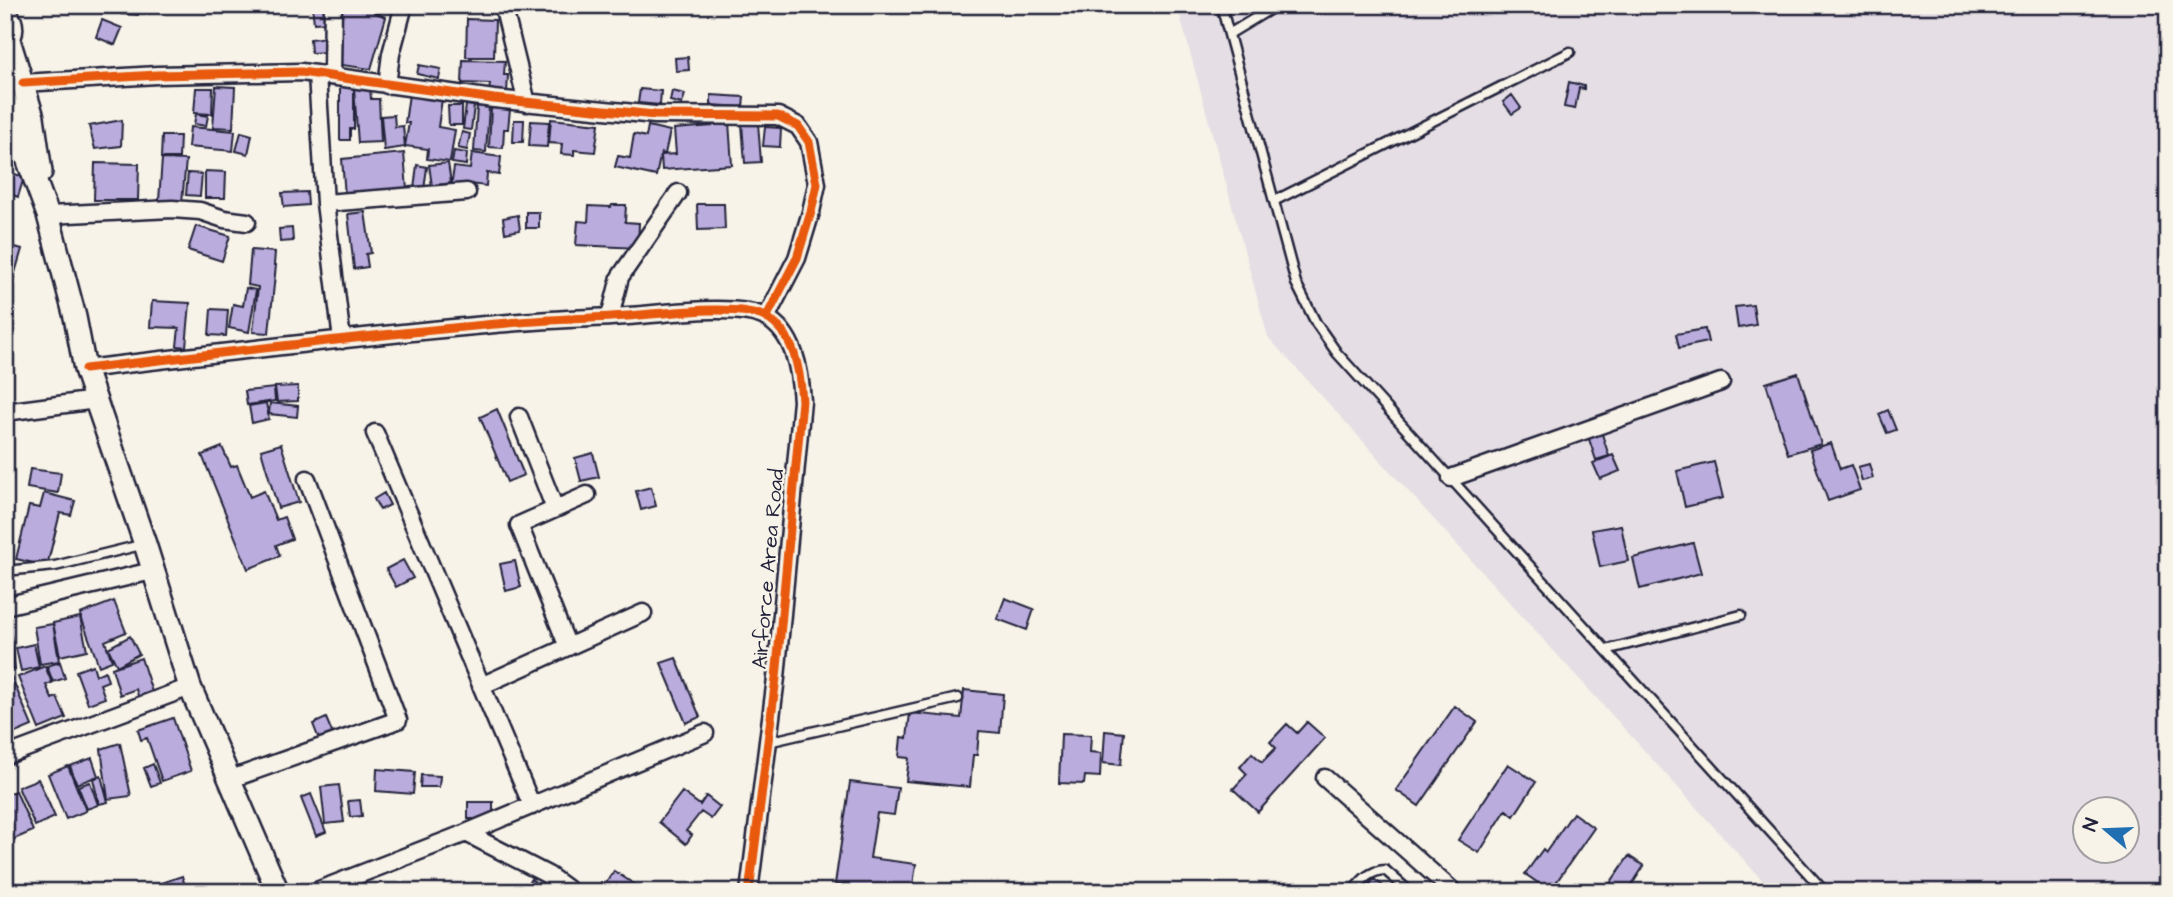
<svg xmlns="http://www.w3.org/2000/svg" width="2173" height="897" viewBox="0 0 2173 897" font-family="'Architects Daughter',sans-serif">
  <style>
    .built { fill: #e5dee4; fill-rule: evenodd }
    .building { fill: #baacdc; stroke: #22223b; stroke-width: 2 }
    .lines { fill: none; stroke-linecap: round; stroke-linejoin: round }
    .service-casing { stroke: #22223b; stroke-width: 13 }
    .minor-casing { stroke: #22223b; stroke-width: 21 }
    .tertiary-casing { stroke: #22223b; stroke-width: 26 }
    .service { stroke: #f7f3e8; stroke-width: 8 }
    .minor { stroke: #f7f3e8; stroke-width: 16 }
    .tertiary { stroke: #f7f3e8; stroke-width: 21 }
    .cycleway-casing { stroke: #f7f3e8; stroke-width: 13 }
    .cycleway { stroke: #e8590c; stroke-width: 9 }
    .labels { text-anchor: middle; dominant-baseline: central; stroke-width: 5; stroke-linejoin: round; paint-order: stroke }
    .street-label { font-size: 21px; fill: #22223b; stroke: #f7f3e8 }
  </style>
  <rect width="100%" height="100%" fill="#f7f3e8"/>
  <filter id="ink" filterUnits="userSpaceOnUse"><feTurbulence type="fractalNoise" baseFrequency=".0143" numOctaves="2"/><feDisplacementMap in="SourceGraphic" scale="14" xChannelSelector="R" yChannelSelector="G"/><feConvolveMatrix kernelMatrix="1 2 1 2 8 2 1 2 1" color-interpolation-filters="sRGB"/></filter>
  <g filter="url(#ink)">
    <path class="built" d="M1177 5H2168V892H1773L1268 337ZM2086 810H2128V852H2086Z"/>
    <path class="building" d="M121 5H138V15L121 14Z
      M312 5H329L330 22 314 23Z
      M337 5H375L374 12 386 17 371 69 334 64Z
      M467 19 495 20 494 57H466Z
      M102 20 122 28 115 45 96 37Z
      M326 37 327 52 311 53 310 39Z
      M688 57 689 70 676 71 675 58Z
      M463 60 505 61 504 75H508L507 93 489 92 490 84 462 83Z
      M419 65 441 69 439 79 417 74Z
      M1569 82 1584 86V89L1579 88 1575 109 1564 107Z
      M340 85H354V129H350V140H340Z
      M216 86 235 87 233 128 213 127Z
      M370 87 371 99H379L381 142 358 143 354 88Z
      M196 88H213L212 114 194 113Z
      M640 89 661 91 660 105 638 103Z
      M672 91 685 94 682 104 670 101Z
      M409 94 442 99 438 127 455 130 450 162 427 159 428 149 405 146 409 123H405Z
      M711 95 744 97 743 107 711 105Z
      M1512 95 1521 108 1512 114 1503 102Z
      M466 105 474 106 471 130 463 129Z
      M448 106H462V125H449Z
      M477 106 489 107 486 152 474 151Z
      M491 108 510 109 508 129H504L503 148 489 147Z
      M196 114 208 116 206 126 194 124Z
      M394 115 395 127 403 126 405 147 384 150 381 116Z
      M551 119 599 124 595 152 574 150V155L561 154 562 144 549 143Z
      M122 120 121 146 95 149 89 126Z
      M514 120H524L523 142H513Z
      M531 121 549 122 547 147 529 146Z
      M729 122 732 165 662 170 661 155 676 154 674 129 712 126 711 123Z
      M758 123 761 162 745 163 742 124Z
      M648 126 670 131 665 154 661 153 656 176 615 167 618 156 630 158 634 134 646 137Z
      M190 127 235 131 233 151 188 147Z
      M765 127 781 128 780 147 763 146Z
      M241 132 252 135 248 154 236 151Z
      M462 132 470 134 467 150 458 148Z
      M162 136H180L179 158H161Z
      M12 149 13 167 5 168V150Z
      M454 151 467 153 466 165 452 163Z
      M404 153 407 190 345 196 342 159Z
      M472 153 501 157 499 175 487 173 486 186 469 184 468 190 451 188 454 167 470 169Z
      M162 159 186 160 182 202 159 200Z
      M95 163 139 164 138 200H94Z
      M448 163 451 183 432 186 429 165Z
      M417 165 427 167 424 190 414 189Z
      M5 171 24 177 18 197 5 192Z
      M205 171 226 172 225 198H205Z
      M188 173 202 174 200 196 186 195Z
      M307 192 308 205 284 207 282 193Z
      M697 204H724L725 229 698 230Z
      M612 205H626L625 222 639 223 638 248 576 245 578 221 588 222 589 206 611 207Z
      M365 212 371 253 366 254 368 267 354 269 348 214Z
      M526 212H539V228H526Z
      M518 215 520 230 505 233 503 218Z
      M196 226 230 236 222 261 188 250Z
      M292 228 293 241 280 242 279 229Z
      M5 244 22 249 10 290 5 289Z
      M251 250 275 252 274 265H276L269 333 253 332 258 287 248 285Z
      M246 288 256 290 249 332 229 328 233 304 243 306Z
      M152 301 190 303 186 347 177 346 179 328 150 327Z
      M1753 305 1756 325 1738 328 1735 307Z
      M211 309 228 310 226 336 209 335Z
      M1705 329 1708 342 1679 348 1676 334Z
      M1798 373 1821 444 1788 454 1766 383Z
      M298 386V401L277 402 275 387Z
      M274 388 275 401 247 405 245 391Z
      M266 403 269 419 252 423 249 406Z
      M270 403 298 406 297 417 269 414Z
      M497 409 524 475 507 482 480 417Z
      M1888 410 1896 430 1887 433 1879 414Z
      M1601 431 1609 456 1596 460 1588 436Z
      M1831 443 1840 469 1851 465 1860 490 1828 501 1810 450Z
      M281 444 299 502 278 508 261 450Z
      M222 447 231 467 237 465 250 497 264 491 276 520 284 517 292 539 276 545 280 556 248 569 202 455Z
      M593 453 599 477 581 481 575 458Z
      M1613 455 1620 471 1600 479 1593 463Z
      M1714 462 1723 498 1685 507 1677 471Z
      M1869 464 1873 478 1862 481 1858 467Z
      M30 469 61 473 58 493 27 488Z
      M651 487 656 506 641 510 636 491Z
      M44 493 75 501 71 515 60 513 47 566 16 559 29 506 40 508Z
      M384 493 390 505 380 510 374 499Z
      M1621 525 1628 561 1600 567 1592 530Z
      M1693 543 1701 573 1640 589 1633 558Z
      M403 560 413 578 396 587 386 569Z
      M515 561 521 587 506 591 500 564Z
      M1005 598 1034 609 1027 630 997 619Z
      M114 601 126 632 105 641 112 661 99 666 80 614Z
      M80 617 87 650 60 656 53 623Z
      M53 624 59 661 40 664 34 627Z
      M11 633 15 669 5 670V634Z
      M130 636 139 654 117 666 108 648Z
      M34 644 39 667 21 671 16 648Z
      M141 658 153 695 139 699 136 689 120 695 112 668Z
      M676 658 700 717 686 723 661 663Z
      M60 662 65 678 53 682 47 666Z
      M93 665 96 675 105 671 108 681 100 684 105 698 88 704 76 671Z
      M45 666 52 683 46 685 52 699 57 697 66 718 39 729 18 677Z
      M9 671 32 726 13 734 5 715V673Z
      M964 690 1003 694 1000 733 979 731 977 755H973L970 787 906 781 909 758 899 757 901 737 907 738 910 713 961 718Z
      M1455 706 1477 722 1419 806 1396 790Z
      M173 718 191 771 162 781 147 738 141 740 138 730Z
      M326 718 334 737 320 742 313 724Z
      M1307 722 1325 738 1258 812 1233 789 1247 774 1240 767 1252 753 1262 762 1276 748 1270 742 1287 724 1297 733Z
      M1105 731 1124 733 1121 765 1103 763Z
      M1061 734 1091 735 1090 752 1101 753 1100 777 1085 776 1084 784 1059 783Z
      M120 743 131 796 108 799 101 749Z
      M92 758 98 776 77 784 70 766Z
      M153 764 160 783 151 786 144 768Z
      M1508 764 1536 782 1514 816 1506 810 1479 853 1458 840Z
      M68 766 86 811 66 819 48 774Z
      M377 769 415 772 413 794 376 791Z
      M421 775 440 776 439 787H420Z
      M101 776 108 802 99 804 93 779Z
      M38 779 55 817 35 826 18 787Z
      M90 782 98 805 87 809 78 786Z
      M850 782 898 788 894 815 877 813 870 858 916 864 912 892H889L835 884Z
      M339 785 344 822 325 824 321 787Z
      M16 791 33 831 5 843V826L12 822 5 806V795Z
      M682 792 700 805 706 796 720 807 711 819 701 812 686 831 692 835 686 844 659 822Z
      M311 794 326 832 316 836 301 798Z
      M360 800 362 816 350 817 348 801Z
      M468 802H493V819H468Z
      M1573 813 1594 828 1550 891 1525 874 1543 849 1546 852Z
      M1629 856 1644 866 1627 892H1604Z
      M614 871 634 884 629 892H600Z
      M182 876 187 892H158L155 885Z
      M531 879 547 892H521Z
      M1374 879 1391 892H1363Z"/>
    <g class="lines">
      <defs>
        <path id="service" d="M1221 5 1296 283 1316 323 1337 353 1825 892
          M1229 34 1277 5
          M1274 201 1570 52
          M5 571 55 566 145 544
          M1606 650 1741 615
          M768 742 958 698
          M1352 892C1362 880 1369 871 1385 870L1410 892"/>
        <path id="minor" d="M503 5 527 103
          M317 74 325 203 342 340
          M332 75 333 5
          M23 83 157 75 301 72 494 99 655 115 778 116 798 126 809 142 817 184 811 212 797 258 766 318
          M387 85 391 54 404 5
          M325 203 467 192
          M48 215 172 209 200 211 224 219 247 222
          M610 317 620 277 678 193
          M85 369C218 353 352 337 485 325 533 320 581 319 628 316 660 314 738 303 765 317 795 333 800 371 802 401L776 678 749 892
          M5 412 96 400
          M519 417 555 509
          M375 433 532 806
          M1451 478 1721 382
          M5 606 152 571
          M568 647 519 525 587 495
          M481 686 643 613
          M5 756 190 687
          M1325 778 1454 892
          M231 779 398 720 307 479
          M466 833 548 875 571 892
          M314 892 466 833 705 733"/>
        <path id="tertiary" d="M5 12C14 23 14 34 5 45
          M9 40 33 117 41 172
          M5 99 48 215 75 317 85 369 145 544 190 687 278 892"/>
      </defs>
      <use href="#service" class="service-casing"/>
      <use href="#minor" class="minor-casing"/>
      <use href="#tertiary" class="tertiary-casing"/>
      <use href="#service" class="service"/>
      <use href="#minor" class="minor"/>
      <use href="#tertiary" class="tertiary"/>
      <defs>
        <path id="cycleway" d="M23 83 157 75 301 72 494 99 655 115 778 116 798 126 809 142 817 184 811 212 797 258 766 318
          M85 369C218 353 352 337 485 325 533 320 581 319 628 316 660 314 738 303 765 317 795 333 800 371 802 401L776 678 749 892"/>
      </defs>
      <use href="#cycleway" class="cycleway-casing"/>
      <use href="#cycleway" class="cycleway"/>
    </g>
  </g>
  <g class="labels">
    <g class="street-label">
      <text transform="translate(768 569) rotate(-85)">Airforce Area Road</text>
    </g>
  </g>
  <rect width="2173" height="897" fill="none" stroke="#f7f3e8" stroke-width="28"/>
  <rect x="14" y="14" width="2145" height="869" fill="none" stroke="#22223b" stroke-width="2.5" filter="url(#ink)"/>
  <g transform="translate(2106 830) rotate(289)"><circle r="33" fill="#f7f3e8" stroke="#a29fa3" stroke-width="2"/>
  <path d="M0-5L12 26L0 18L-12 26Z" fill="#1f6fb2"/>
  <text y="-10" font-size="19" font-weight="bold" text-anchor="middle" fill="#22223b">N</text>
  </g>
</svg>
